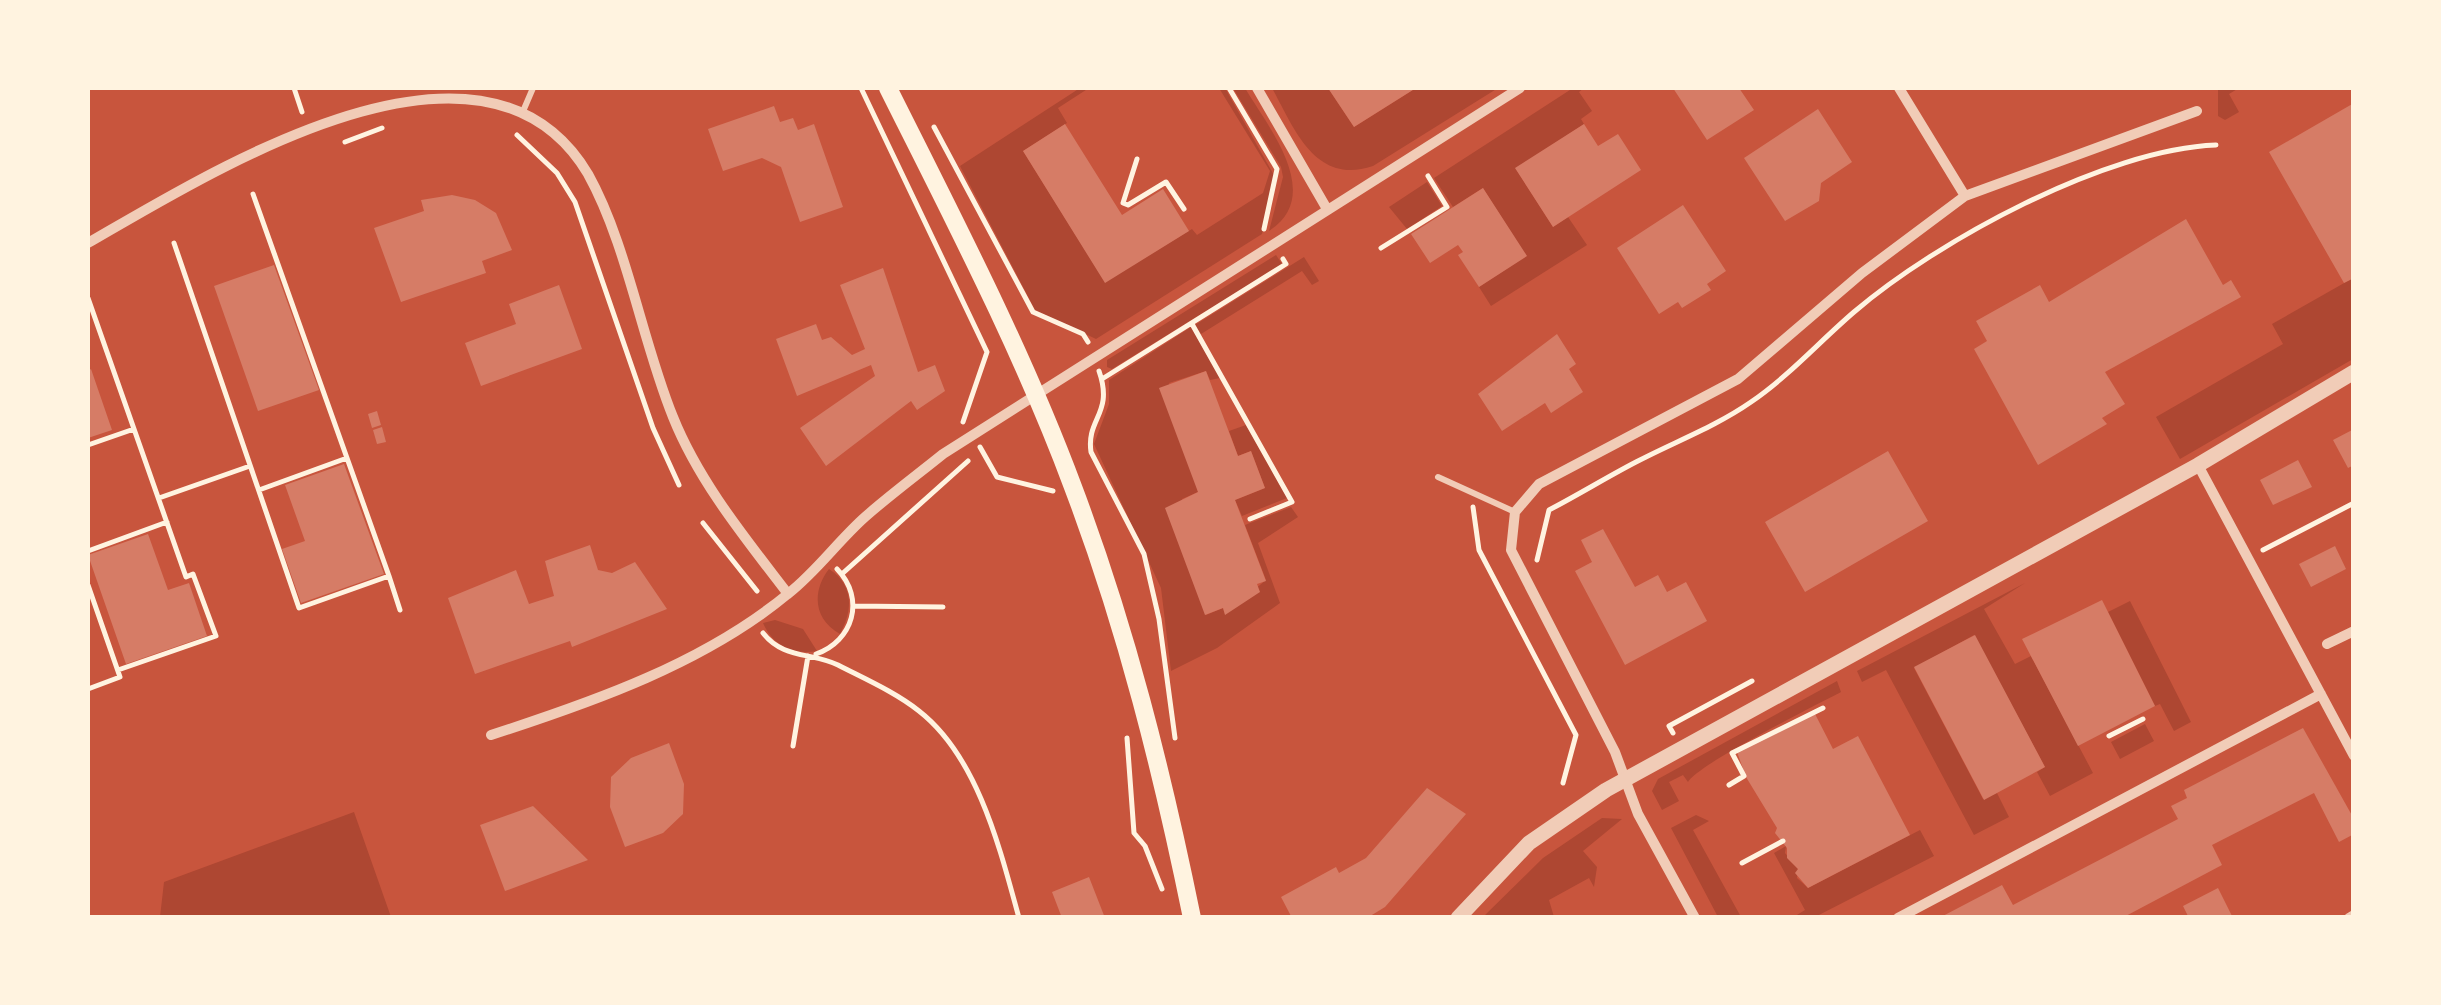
<svg xmlns="http://www.w3.org/2000/svg" width="2441" height="1005" viewBox="0 0 2441 1005" font-family="'Asap Condensed',sans-serif">
  <style>
    .green { fill: #ae4732 }
    .building { fill: #d67c66 }
    .lines { fill: none; stroke-linecap: round; stroke-linejoin: round }
    .path { stroke: #fff3e0; stroke-width: 5 }
    .service { stroke: #f1ccb7; stroke-width: 6 }
    .minor { stroke: #f1ccb7; stroke-width: 10 }
    .tertiary { stroke: #f1ccb7; stroke-width: 15 }
    .secondary { stroke: #fff3e0; stroke-width: 18 }
  </style>
  <rect width="100%" height="100%" fill="#c8553d"/>
  <path class="green" d="M1080 88H1089L1058 108 1067 123 1023 151 1105 282 1192 229 1197 235 1263 193 1270 171 1219 88H1225L1275 177 1262 234 1096 339 1035 310 960 166Z
    M1233 88H1245C1268 127 1325 195 1269 231L1283 177 1281 167Z
    M1272 88H1328L1354 127 1416 88H1498L1373 166C1315 186 1294 128 1272 88Z
    M1573 88H1584L1579 92 1592 111 1581 119 1584 124 1516 169 1553 227 1568 217 1587 245 1491 306 1479 287 1526 256 1483 188 1453 207 1434 178Z
    M2218 88H2239L2229 94 2239 112 2225 120 2218 116Z
    M1427 182 1442 206 1407 229 1389 207Z
    M1276 255 1282 264 1112 369 1107 367V360Z
    M1304 257 1319 281 1312 285 1302 271 1201 334 1195 325Z
    M2353 278V359L2180 459 2156 417 2283 344 2272 324Z
    M1191 327 1220 378 1210 380 1206 371 1169 383 1198 492 1182 499 1206 615 1223 608 1225 614 1266 580 1245 525 1291 507 1298 517 1258 543 1280 603 1217 648 1171 671 1161 588 1094 444 1109 404V380Z
    M1246 425 1287 498 1242 516 1235 500 1265 488 1251 451 1238 456 1229 431Z
    M829 569C854 585 853 610 840 634 813 619 812 591 829 569Z
    M2025 583 1984 609 2015 664 2031 656 2093 773 2050 796 2037 772 2045 767 1974 635 1914 668 1983 799 1997 793 2009 817 1974 835 1886 670 1862 682 1857 671Z
    M2130 601 2191 722 2174 731 2160 704 2155 706 2108 612Z
    M775 620 803 629 817 651C793 655 773 646 763 623Z
    M1837 681 1841 692C1814 706 1697 765 1688 782L1683 775 1669 782 1679 801 1662 810 1652 791 1658 779Z
    M2145 724 2154 741 2120 759 2111 742Z
    M354 812 391 917H160L164 882Z
    M1696 815 1709 821 1693 830 1741 917H1718L1671 828Z
    M1602 818 1622 819 1583 851 1597 867 1594 887 1589 878 1549 900 1554 917H1483L1543 858Z
    M1920 830 1934 856 1815 917 1792 918 1805 910 1774 853 1786 846 1785 853 1798 869 1797 878 1808 888Z"/>
  <path class="building" d="M1328 88H1416L1354 127Z
    M1673 88H1739L1754 110 1707 140Z
    M2354 103V278L2344 283 2269 152Z
    M774 106 780 122 793 118 798 130 814 124 843 207 800 222 781 167 762 158 723 171 708 129Z
    M1818 109 1852 162 1821 183 1819 201 1785 221 1744 158Z
    M1065 124 1122 215 1163 189 1189 231 1105 283 1023 151Z
    M1584 124 1598 146 1618 134 1641 170 1553 227 1515 168Z
    M1483 188 1527 256 1479 287 1458 255 1463 252 1458 245 1430 263 1411 234Z
    M452 195 475 200 496 213 512 250 482 261 486 273 401 302 374 228 424 211 421 200Z
    M1683 205 1726 271 1707 284 1711 290 1682 308 1678 302 1659 314 1617 248Z
    M2186 219 2223 285 2231 280 2241 297 2105 372 2125 404 2102 418 2107 424 2038 465 1974 349 1987 341 1976 321 2040 285 2049 302Z
    M274 265 319 390 258 411 214 286Z
    M883 268 918 372 935 365 945 391 917 410 911 401 826 466 800 428 875 376 871 365 797 396 776 339 816 324 822 340 831 337 852 355 865 349 840 285Z
    M559 285 582 349 481 386 465 343 516 324 509 304Z
    M1557 334 1576 364 1569 369 1583 392 1551 413 1545 403 1502 431 1478 394Z
    M91 369 112 430 88 438V371Z
    M1206 371 1238 456 1251 451 1265 488 1235 500 1266 581 1257 584 1260 592 1225 615 1223 608 1205 615 1165 508 1198 492 1159 388Z
    M377 411 381 425 372 428 368 414Z
    M382 427 386 442 377 444 373 430Z
    M2354 429V465L2348 468 2333 440Z
    M1888 451 1928 521 1805 592 1765 522Z
    M2298 460 2312 487 2273 505 2260 480Z
    M344 464 384 574 301 603 282 549 305 541 285 485Z
    M1603 529 1635 587 1658 575 1667 592 1686 582 1707 621 1625 665 1575 571 1592 562 1581 540Z
    M148 534 168 590 189 583 207 636 126 664 88 555Z
    M590 545 598 570 612 573 635 562 667 609 572 647 570 641 475 674 448 598 516 570 529 604 554 596 545 561Z
    M2335 546 2346 569 2311 587 2299 564Z
    M2102 600 2155 706 2078 746 2022 639Z
    M1975 635 2045 767 1984 800 1914 667Z
    M1814 712 1833 749 1858 736 1910 835 1808 888 1795 873 1798 869 1787 858V848L1775 833 1777 828 1746 777 1737 752Z
    M2303 728 2354 819V834L2339 842 2314 793 2212 845 2222 865 2122 918H1939L2002 885 2013 905 2178 819 2171 806 2187 798 2184 790Z
    M669 743 684 784 683 814 663 833 625 847 610 807 611 777 631 758Z
    M1427 788 1466 814 1385 907 1367 918H1292L1281 897 1336 867 1339 873 1366 858Z
    M533 806 588 860 505 891 480 825Z
    M1089 877 1105 918H1062L1052 892Z
    M2218 888 2233 918H2189L2183 906Z"/>
  <g class="lines">
    <path class="path" d="M294 88 302 112
      M861 88 987 352 963 422
      M1229 88 1277 169 1264 229
      M934 127 1033 312 1083 334 1088 342
      M517 135 557 173 575 202 653 428 679 485
      M345 142 382 128
      M1137 159 1123 203 1128 205 1166 182 1184 209
      M253 194 389 576
      M174 243 299 608 389 576 400 610
      M1381 248 1447 207 1428 176
      M88 298 186 577 193 574 216 636 118 670
      M1192 324 1292 502 1250 519
      M1099 371C1114 414 1086 418 1091 452L1144 554 1159 619 1175 738
      M1102 379 1286 264 1283 259
      M88 445 134 429
      M980 447 997 477 1053 491
      M259 490 347 458
      M159 498 250 466
      M1473 507 1479 550 1576 735 1563 783
      M703 523 757 591
      M2263 550 2354 503
      M88 551 167 522
      M1537 560 1549 510C1578 495 1607 477 1636 462 1674 442 1715 427 1751 402 1789 376 1819 342 1854 312 1937 241 2106 149 2216 145
      M843 573 968 461
      M88 585 120 677 88 689
      M853 606 943 607
      M763 633C783 659 811 652 838 665 865 679 895 692 919 711 978 757 1000 849 1019 918
      M816 654C853 641 866 599 837 569
      M1673 733 1669 726 1752 681
      M2109 736 2143 719
      M1127 738 1134 833 1145 846 1162 889
      M793 746 808 656
      M1729 785 1744 776 1732 753 1823 708
      M1742 863 1783 841"/>
    <path class="service" d="M524 109 533 88
      M1438 477 1515 512"/>
    <path class="minor" d="M1257 88 1327 209
      M1899 88 1965 196
      M88 243C213 171 484 0 588 174 627 244 642 341 673 417 699 482 746 539 788 594
      M2198 465 2354 756
      M2327 644 2354 631
      M491 735C593 702 705 663 789 593 817 571 838 541 865 517 890 495 917 475 943 454L1520 88
      M1695 918 1638 814 1615 752 1511 550 1515 512 1539 484 1738 379 1862 273 1965 196 2197 111
      M1898 918 2321 694
      M2349 918 2354 915"/>
    <path class="tertiary" d="M1458 918 1529 843 1606 790 2198 465 2354 372"/>
    <path class="secondary" d="M888 88C953 218 1022 350 1073 487 1126 627 1162 771 1192 918"/>
  </g>
  <rect width="2441" height="1005" fill="none" stroke="#fff3e0" stroke-width="180"/>
</svg>
